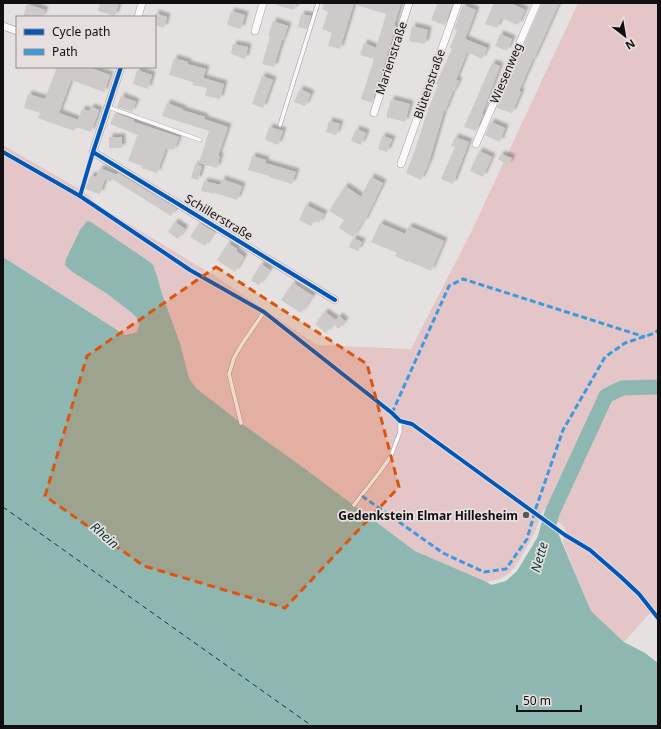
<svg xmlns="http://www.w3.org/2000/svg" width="661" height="729" viewBox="0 0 661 729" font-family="'Noto Sans',sans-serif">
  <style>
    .green { fill: #e4c6c9 }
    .water { fill: #8fb7b2 }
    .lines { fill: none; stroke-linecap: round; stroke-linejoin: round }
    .river { stroke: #8fb7b2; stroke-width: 15 }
    .ferry { stroke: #003b36; stroke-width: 1; stroke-dasharray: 5 4; stroke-linecap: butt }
    .building { fill: #cecaca; filter: url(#shadow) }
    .service-casing { stroke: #9e9b9b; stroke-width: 4.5 }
    .minor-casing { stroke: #9e9b9b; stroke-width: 8 }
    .service { stroke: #fbfafa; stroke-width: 3.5 }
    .minor { stroke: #fbfafa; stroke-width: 7 }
    .quiet { stroke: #3a9ade; stroke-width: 3; stroke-dasharray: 6 3; stroke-linecap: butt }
    .cycleway-casing { stroke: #e7dfdf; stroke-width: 6 }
    .cycleway { stroke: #0057b8; stroke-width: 4 }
    .marked { fill: #dd550c; fill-opacity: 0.2; stroke: #dd550c; stroke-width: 3; stroke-dasharray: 8 5; stroke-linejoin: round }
    .poi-dot { fill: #5b5858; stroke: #e7dfdf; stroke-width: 1.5 }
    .labels { text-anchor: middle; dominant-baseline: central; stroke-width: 3.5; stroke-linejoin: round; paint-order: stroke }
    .street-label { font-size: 12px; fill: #110f0f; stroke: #e7dfdf }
    .poi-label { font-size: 12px; font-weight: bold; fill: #110f0f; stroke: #e7dfdf; text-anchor: end }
    .water-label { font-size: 13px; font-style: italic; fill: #003b36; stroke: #e7dfdf }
  </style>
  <defs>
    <filter id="shadow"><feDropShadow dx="3.5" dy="-3.5" stdDeviation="1" flood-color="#0004"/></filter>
  </defs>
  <rect width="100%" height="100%" fill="#e5e1e1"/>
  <path class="green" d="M578 3H658V614L656 612 649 614 624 642 591 611 563 542 565 528 544 508 535 532 519 561 510 573 500 579 487 582 415 551 304 468 241 423 196 388 189 378 180 343 162 294 157 276 155 270 150 262 91 222 83 226 82 228 66 259 69 269 106 293 132 313 137 318 139 325 137 332 134 333 125 335 3 257V145L86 193 96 204 215 276 317 345 411 349 473 228Z"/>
  <path class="water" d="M87 221 91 222 150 262 153 265 157 276 162 294 180 343 189 378 196 388 241 423 304 468 415 551 487 582 491 585 506 581 517 571 545 525 558 533 591 611 624 642 645 653 658 663V726H3V257L125 335 134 333 137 332 139 325 137 318 132 313 106 293 74 273 69 269 65 265 66 259 80 230Z"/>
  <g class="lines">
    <path class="river" d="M543 546 552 513 606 396 622 388 658 387"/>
    <path class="ferry" d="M3 507 312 726"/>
  </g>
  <path class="building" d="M100 3H119L115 16 98 11Z
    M276 3H297L294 10 276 5Z
    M324 3H354L340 49 328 46 332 33 322 29 328 12 322 9Z
    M357 3H401L394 26H396L372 103 361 99 374 59 360 55 364 43 376 48 386 14 356 5Z
    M438 3H453L445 25 431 20Z
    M494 3H510L525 10 518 25 501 18 497 28 485 24Z
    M542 3H559L534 59H533L519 91 521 92 512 113 497 108Z
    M27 4 45 10 42 17H23Z
    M463 5 476 10 465 39 487 48 482 59 467 52 456 80 459 81 454 91H453L445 111H444L429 162 421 180 406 173 415 150 428 110 438 85 436 84 452 49 450 48 457 30 454 29Z
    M231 11 245 15 241 29 227 25Z
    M155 13 167 17 164 28 155 25Z
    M301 14 311 16 307 29 298 27Z
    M273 21 288 26 283 40H282L274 67 262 64 270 36H268Z
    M412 26 428 30 425 44 409 41Z
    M500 34 512 39 507 51 495 46Z
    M233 44 248 47 245 59 231 54Z
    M174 58 188 62 187 64 206 69 203 78 224 84 220 99 205 96 207 88 192 85 193 82 169 75Z
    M492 63 500 66 482 114 483 115 476 131 464 127Z
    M57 67H88L110 75 104 92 71 80 59 113 78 120 82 109 89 111 91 107 99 110 91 132 76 127 74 131 38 118 40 113 24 108 28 94 45 99Z
    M137 70 152 75 148 89 133 84Z
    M262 76 273 80 263 108 252 104Z
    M300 89 311 94 305 106 294 102Z
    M121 96 136 102 132 112 117 107Z
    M391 99 410 104 405 122 386 117Z
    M167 103 183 109 182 110 205 117 204 119 228 127 218 156H220L217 168 199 163 209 131 162 116Z
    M115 113 134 120V122L179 137 174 150 166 148 157 173 141 168 142 166 128 161 137 136H140L110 124Z
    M329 121 340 124 336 135 326 132Z
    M491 122 505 128 500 142 485 135Z
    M269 127 283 131 278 145 265 140Z
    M356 129 366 133 361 145 351 141Z
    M382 136 392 139 387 152 378 149Z
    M109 137H122V148H109Z
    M455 137 469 142 453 184 441 179 455 147 451 146Z
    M479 151 492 157 483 177 470 171Z
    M501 154 512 158 508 165 498 159Z
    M252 156 266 160 265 163 296 172 292 184 269 177V176L248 170Z
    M195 164 202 166 198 180 191 178Z
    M100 168 117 175 118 173 176 208 171 216 112 179 111 182 105 179 100 194 85 189 91 175 96 177Z
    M371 177 383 183 364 222 363 221 353 237 339 228 344 220 329 211 345 186 361 197Z
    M222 179 242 186 237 200 215 193 214 194 201 191 204 181 220 185Z
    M306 205 324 214 319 223 314 220 311 226 299 220Z
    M175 222 185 229 178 239 168 232Z
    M199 223 214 232 205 246 190 237Z
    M380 223 405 234 409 226 444 241 431 271 408 261 407 262 395 256 397 253 371 242Z
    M353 238 362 242 358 251 349 247Z
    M228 243 237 249 236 251 244 257 235 272 217 260Z
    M261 264 270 270 259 285 251 280Z
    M293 283 313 296 301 313 281 300Z
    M325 312 336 320 334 323 339 316 345 321 339 329 333 324 326 333 315 324Z"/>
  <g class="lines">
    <defs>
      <path id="service" d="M108 107 200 140
        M280 125 318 3
        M93 152 80 196 190 270 264 312 392 413 400 421V432L391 456 379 473 354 505
        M241 423 229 374 234 358 242 344 264 312"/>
      <path id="minor" d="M138 17 142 3
        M3 26 17 31
        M255 31 263 3
        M121 67 93 152 335 300
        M374 113 409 3
        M476 144 537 3
        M401 164 458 3"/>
    </defs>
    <use href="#service" class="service-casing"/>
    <use href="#minor" class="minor-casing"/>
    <use href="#service" class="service"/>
    <use href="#minor" class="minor"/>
    <path class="quiet" d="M392 413 449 286 463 279 645 337
      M362 496 443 553 484 572 506 569 527 539 536 508 563 430 605 357 625 343 655 333 658 330"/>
    <defs>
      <path id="cycleway" d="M3 152 80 196 190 270 264 312 392 413 400 421 412 424 565 535 590 550 621 577 639 594 658 618
        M93 152 335 300
        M80 196 93 152 121 67"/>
    </defs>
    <use href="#cycleway" class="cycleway-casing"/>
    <use href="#cycleway" class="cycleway"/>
  </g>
  <path class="marked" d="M216 267 367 364 399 487 285 608 144 566 45 496 87 356Z"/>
  <circle class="poi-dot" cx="526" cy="515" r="4"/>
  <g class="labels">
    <g class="street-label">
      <text transform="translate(391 58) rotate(-72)">Marienstraße</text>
      <text transform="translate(506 73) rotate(-67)">Wiesenweg</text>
      <text transform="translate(429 84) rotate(-71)">Blütenstraße</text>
      <text transform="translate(219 217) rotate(31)">Schillerstraße</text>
    </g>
    <g class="poi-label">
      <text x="518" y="515">Gedenkstein Elmar Hillesheim</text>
    </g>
    <g class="water-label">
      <text transform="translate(105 535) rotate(41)">Rhein</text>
      <text transform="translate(539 557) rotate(-74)">Nette</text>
    </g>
  </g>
  <rect width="661" height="729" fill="none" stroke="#110f0f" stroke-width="8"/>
  <rect x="16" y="16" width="140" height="52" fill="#e7dfdf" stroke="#918c8c"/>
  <rect x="24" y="29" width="20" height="6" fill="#0057b8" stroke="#918c8c"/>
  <text x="52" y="36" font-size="12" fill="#110f0f">Cycle path</text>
  <rect x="24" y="49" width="20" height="6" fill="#3a9ade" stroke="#918c8c"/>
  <text x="52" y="56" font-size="12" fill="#110f0f">Path</text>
  <g transform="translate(625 36) rotate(149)" stroke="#e7dfdf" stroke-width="3" paint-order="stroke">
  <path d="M0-3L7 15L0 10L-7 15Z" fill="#110f0f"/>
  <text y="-6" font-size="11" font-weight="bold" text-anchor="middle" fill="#110f0f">N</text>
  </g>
  <path d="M517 705v6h64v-6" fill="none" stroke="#110f0f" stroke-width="2"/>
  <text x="523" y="705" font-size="12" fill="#110f0f" stroke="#e7dfdf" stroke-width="3" paint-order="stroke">50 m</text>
</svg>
